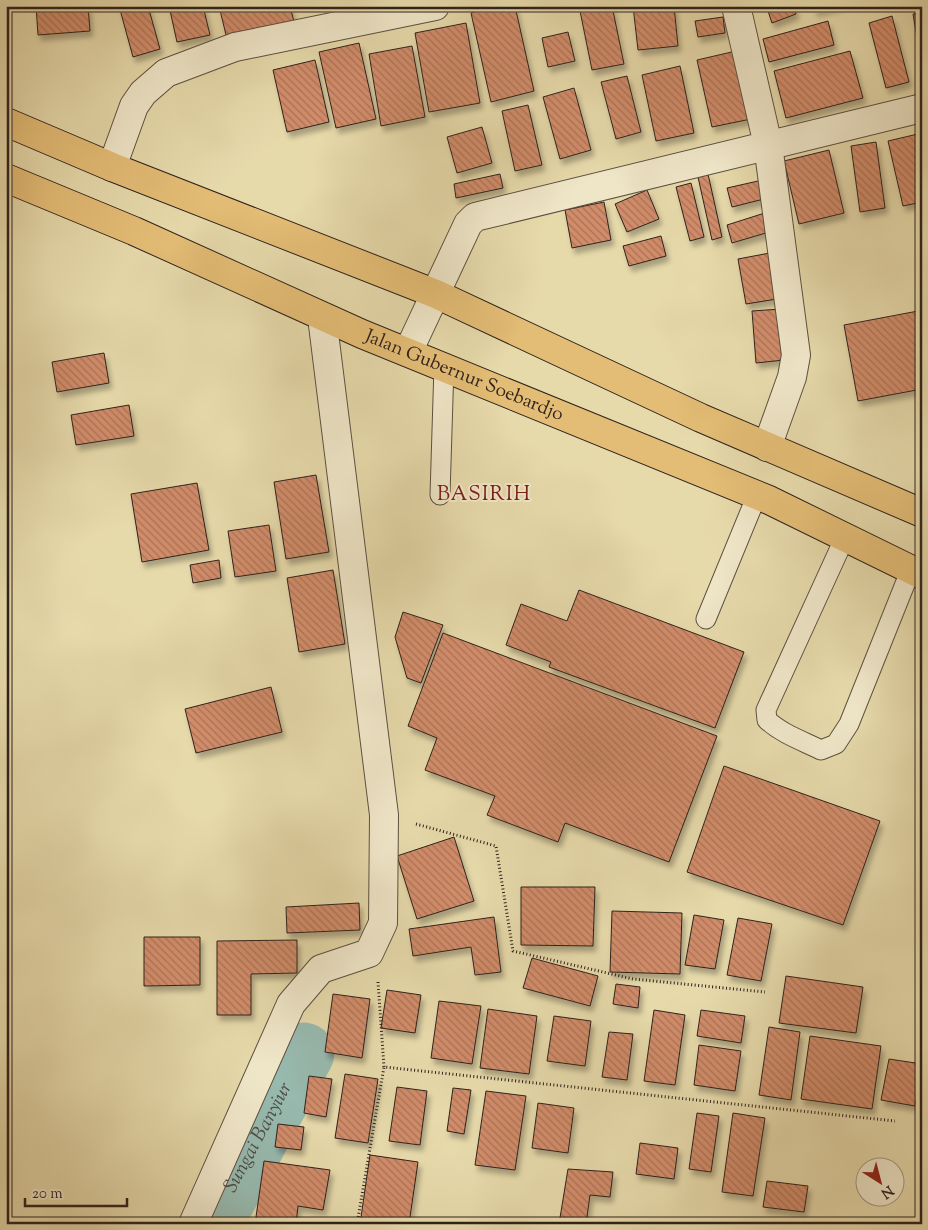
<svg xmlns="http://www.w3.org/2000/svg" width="928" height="1230" viewBox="0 0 928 1230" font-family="'Sorts Mill Goudy',serif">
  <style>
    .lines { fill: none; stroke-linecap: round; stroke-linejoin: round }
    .river { stroke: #97b9ae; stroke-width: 61 }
    .building { fill: url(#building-back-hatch); stroke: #2e221c; filter: url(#shadow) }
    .lane-casing { stroke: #5c5040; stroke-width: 21 }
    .street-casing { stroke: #5c5040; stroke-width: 30 }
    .highway-casing { stroke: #2e221c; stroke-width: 30 }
    .path { stroke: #2e221c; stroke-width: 3; stroke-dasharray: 1 2.5; stroke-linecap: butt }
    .lane { stroke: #efe6c8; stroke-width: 19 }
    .street { stroke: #efe6c8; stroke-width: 28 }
    .highway { stroke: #e3bc75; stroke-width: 28 }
    .labels { text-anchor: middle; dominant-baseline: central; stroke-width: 4; stroke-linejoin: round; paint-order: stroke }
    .street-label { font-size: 19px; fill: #2e221c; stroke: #efe6c8 }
    .water-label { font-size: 20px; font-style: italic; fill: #4e4f48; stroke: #efe6c8 }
    .quarter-label { font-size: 21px; letter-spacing: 1px; fill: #7a1f14; stroke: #efe6c8 }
  </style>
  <defs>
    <pattern id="building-back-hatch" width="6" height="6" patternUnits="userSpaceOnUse" patternTransform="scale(1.25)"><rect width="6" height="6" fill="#d18c6a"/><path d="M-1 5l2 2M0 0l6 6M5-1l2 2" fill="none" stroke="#aa7256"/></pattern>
    <filter id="shadow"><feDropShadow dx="3" dy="5.5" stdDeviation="2.5" flood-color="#0004"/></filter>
  </defs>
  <rect width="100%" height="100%" fill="#e6d9aa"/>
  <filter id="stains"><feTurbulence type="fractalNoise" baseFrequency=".004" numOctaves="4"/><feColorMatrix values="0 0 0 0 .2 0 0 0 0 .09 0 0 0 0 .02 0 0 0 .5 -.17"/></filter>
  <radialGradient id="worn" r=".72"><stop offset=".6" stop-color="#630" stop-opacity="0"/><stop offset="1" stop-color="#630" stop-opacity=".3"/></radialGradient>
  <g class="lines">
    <path class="river" id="s1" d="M212 1224 304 1053"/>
  </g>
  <path class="building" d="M36 6H88L90 31 38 35Z
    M119 6H148L160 49 133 57Z
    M169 6H203L210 35 177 42Z
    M219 6H290L294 22 227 39Z
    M499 6H515L534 91 491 102 471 13Z
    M579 6H612L624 64 592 70Z
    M633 6H674L678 46 638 50Z
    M780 6H794L796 14 772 23 768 11Z
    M814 6H841L814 11Z
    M922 13V68L913 14Z
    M892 16 909 82 886 88 869 23Z
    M723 17 725 33 698 37 695 21Z
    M828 21 834 45 769 62 763 39Z
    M466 23 480 103 429 112 415 33Z
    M568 32 575 61 548 67 542 38Z
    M359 43 376 119 336 128 319 52Z
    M412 46 425 117 381 126 369 54Z
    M736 51 751 119 712 127 697 60Z
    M850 51 863 98 786 118 774 71Z
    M315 60 329 122 287 132 273 70Z
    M680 66 694 133 656 141 642 75Z
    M627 76 641 132 616 139 601 82Z
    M574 88 591 150 560 159 543 97Z
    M528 105 542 165 515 171 502 111Z
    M482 127 492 163 457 173 447 137Z
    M922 133V202L903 206 888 141Z
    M876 142 885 208 860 212 851 146Z
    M829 150 844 213 799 224 784 161Z
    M500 174 503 188 456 198 454 184Z
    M708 174 722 237 712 240 698 177Z
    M767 179 772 197 732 207 727 188Z
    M691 183 704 237 690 241 676 187Z
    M647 190 659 219 627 232 615 204Z
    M604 202 611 240 572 248 565 210Z
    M771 211 776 230 732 243 727 225Z
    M661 236 666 256 629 266 623 246Z
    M775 252 783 298 746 304 738 259Z
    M781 309 784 360 756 363 752 311Z
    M918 311 922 332V389L858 401 844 325Z
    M104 353 109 383 57 392 52 362Z
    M129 405 134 436 76 445 71 415Z
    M316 475 329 552 286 559 274 482Z
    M197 483 209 550 142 562 131 494Z
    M269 525 276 571 235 577 228 531Z
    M219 560 221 578 193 583 190 565Z
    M333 570 345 644 299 652 287 578Z
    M579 590 744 652 715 728 549 667 551 662 506 645 521 604 567 621Z
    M403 612 443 625 421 683 407 678 395 637Z
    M443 633 717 736 669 862 565 823 558 842 487 815 495 796 425 770 437 738 408 726Z
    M271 687 282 732 196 753 185 709Z
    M724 766 880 821 843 925 687 872Z
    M454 837 474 901 417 919 397 856Z
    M521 887H595L593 946 521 945Z
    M359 903 360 930 287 933 286 907Z
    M612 911 682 913 680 974 610 972Z
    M694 915 724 920 715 969 685 965Z
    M494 917 501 972 475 975 471 947 413 956 409 929Z
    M738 918 772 924 761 981 727 975Z
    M144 937H200V985L144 986Z
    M297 940V973L251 974V1015H217V941Z
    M532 958 598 976 590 1006 523 988Z
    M786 976 863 987 856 1033 779 1023Z
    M616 984 640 987 638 1008 613 1004Z
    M387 990 421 995 415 1033 381 1028Z
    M333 994 370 999 362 1058 325 1052Z
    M439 1001 481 1006 472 1064 431 1058Z
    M488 1009 537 1016 529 1074 480 1068Z
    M654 1010 685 1015 675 1085 644 1081Z
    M701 1010 745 1016 741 1043 697 1036Z
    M554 1016 591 1021 585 1066 547 1061Z
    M769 1027 800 1032 791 1100 759 1095Z
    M609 1032 633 1034 627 1080 602 1077Z
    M810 1036 881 1046 872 1109 801 1099Z
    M699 1045 741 1051 735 1091 694 1085Z
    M889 1059 922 1064 915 1106 881 1100Z
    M345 1074 378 1079 368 1143 335 1138Z
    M309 1076 332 1079 326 1117 304 1113Z
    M397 1087 427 1091 420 1145 389 1141Z
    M453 1088 471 1090 464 1134 447 1131Z
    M486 1091 526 1096 515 1170 475 1165Z
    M538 1103 574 1108 568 1153 532 1148Z
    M697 1113 719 1116 711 1172 689 1169Z
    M733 1113 765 1118 753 1196 722 1192Z
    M278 1124 304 1127 301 1150 275 1147Z
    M640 1143 678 1148 674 1179 636 1174Z
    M370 1155 418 1162 409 1224H360Z
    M264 1161 330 1170 323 1210 298 1206 296 1224H255Z
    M568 1169 613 1172 610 1197 590 1195 586 1224H559Z
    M767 1181 808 1186 804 1212 763 1207Z"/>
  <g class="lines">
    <defs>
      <path id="lane" d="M440 495 444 366
        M845 537 766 710 767 720C782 734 803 741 821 750L836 744 849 724 911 569
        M706 619 757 495"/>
      <path id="street" d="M736 6 768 145 796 355 792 377 767 447
        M112 167 134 106 143 93 166 73 235 47 435 6
        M408 352 468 224 475 217 922 108
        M193 1224 291 1004 321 969 369 953 383 923 384 815 322 317"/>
      <g id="highway">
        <path d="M6 122 112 167 436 294 701 418 922 513"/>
        <path id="s2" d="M6 178 134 231 362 334 769 500 922 575"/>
      </g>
    </defs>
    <use href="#lane" class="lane-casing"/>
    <use href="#street" class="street-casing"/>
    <use href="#highway" class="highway-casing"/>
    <path class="path" d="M416 824 496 846 513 951 633 979 765 992
      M378 982 384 1067 895 1121
      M357 1224 384 1067"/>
    <use href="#lane" class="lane"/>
    <use href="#street" class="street"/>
    <use href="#highway" class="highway"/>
  </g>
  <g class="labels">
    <g class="street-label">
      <text stroke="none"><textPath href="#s2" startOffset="499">Jalan Gubernur Soebardjo</textPath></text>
    </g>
    <g class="water-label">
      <text stroke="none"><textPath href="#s1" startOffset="98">Sungai Banyiur</textPath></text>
    </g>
    <g class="quarter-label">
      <text x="484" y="495">BASIRIH</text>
    </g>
  </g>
  <rect width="928" height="1230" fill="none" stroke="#e6d9aa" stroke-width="25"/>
  <rect x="8" y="8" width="913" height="1215" fill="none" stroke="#2e221c" stroke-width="2.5"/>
  <rect x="12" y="12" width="903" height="1205" fill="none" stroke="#2e221c"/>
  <g transform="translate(880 1182) rotate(144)"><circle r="24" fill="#efe6c8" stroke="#a29883"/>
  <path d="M0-4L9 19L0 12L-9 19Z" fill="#8f2418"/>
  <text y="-8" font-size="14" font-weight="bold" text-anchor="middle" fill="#2e221c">N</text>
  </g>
  <path d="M25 1198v8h102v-8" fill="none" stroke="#2e221c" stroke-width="2.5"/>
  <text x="32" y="1198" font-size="15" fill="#2e221c" stroke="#efe6c8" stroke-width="4" paint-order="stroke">20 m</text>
  <rect width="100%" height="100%" filter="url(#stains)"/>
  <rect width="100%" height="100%" fill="url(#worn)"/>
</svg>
